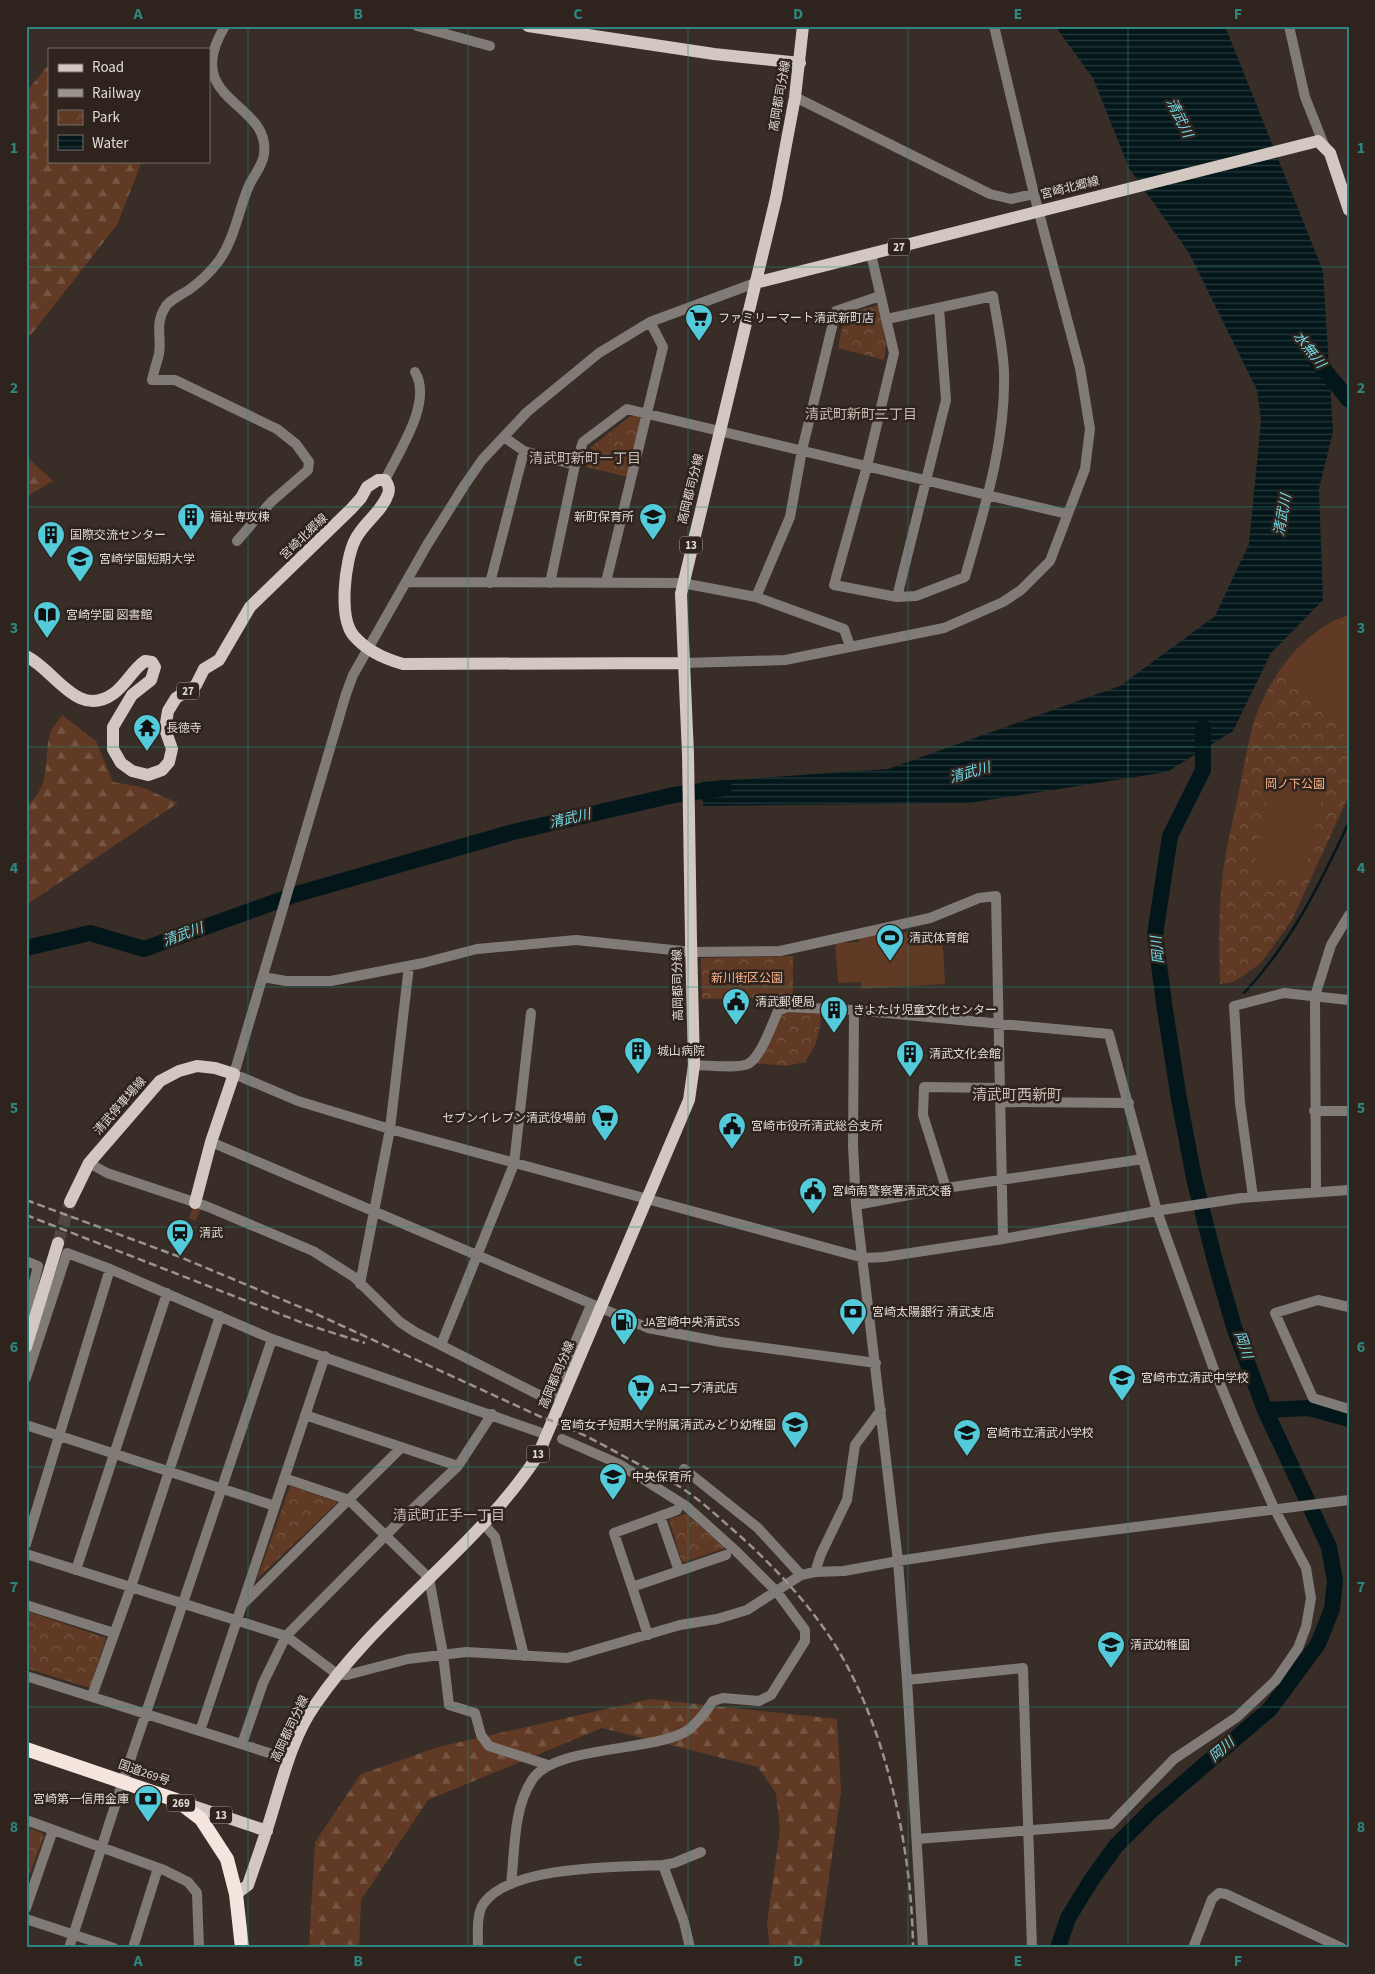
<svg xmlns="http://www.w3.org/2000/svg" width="1375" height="1974" viewBox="0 0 1375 1974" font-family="'Source Sans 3','Noto Sans JP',sans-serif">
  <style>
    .grass { fill: url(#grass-tufts) }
    .forest { fill: url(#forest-firs) }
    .park { fill: url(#park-crowns) }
    .garden { fill: #603a24 }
    .water { fill: url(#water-rules) }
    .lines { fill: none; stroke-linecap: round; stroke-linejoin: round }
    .stream { stroke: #03171a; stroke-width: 2.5 }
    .river { stroke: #03171a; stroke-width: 16 }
    .major-tunnel { stroke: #514741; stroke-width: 12; stroke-dasharray: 12 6; stroke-linecap: butt }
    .minor { stroke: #817b78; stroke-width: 10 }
    .major { stroke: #d3c7c1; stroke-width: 12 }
    .highway { stroke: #f4e5de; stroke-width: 14 }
    .rail { stroke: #9c938e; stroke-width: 2.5; stroke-dasharray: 8 4; stroke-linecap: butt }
    .grid { fill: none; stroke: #2e857d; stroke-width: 1; stroke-opacity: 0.55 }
    .labels { text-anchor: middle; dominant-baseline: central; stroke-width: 5; stroke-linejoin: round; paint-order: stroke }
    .shield { fill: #2e231d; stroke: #aba29e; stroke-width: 1 }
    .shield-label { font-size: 11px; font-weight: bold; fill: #e0d9d5 }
    .street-label { font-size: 12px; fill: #e0d9d5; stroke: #2e231d }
    .poi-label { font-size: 12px; fill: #e0d9d5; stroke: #2e231d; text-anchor: start }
    .park-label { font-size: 12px; fill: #f9b188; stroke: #2e231d }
    .water-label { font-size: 14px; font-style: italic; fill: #70dbe9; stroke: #2e231d }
    .neighbourhood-label { font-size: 14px; fill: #cbbdb5; stroke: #2e231d }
    .quarter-label { font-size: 15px; fill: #cbbdb5; stroke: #2e231d }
    .neatline { fill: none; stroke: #2e857d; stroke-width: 2 }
    .grid-label { font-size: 16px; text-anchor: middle; font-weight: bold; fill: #2e857d }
  </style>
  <defs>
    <pattern id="grass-tufts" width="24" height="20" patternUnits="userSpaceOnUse" patternTransform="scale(1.25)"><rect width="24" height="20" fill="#603a24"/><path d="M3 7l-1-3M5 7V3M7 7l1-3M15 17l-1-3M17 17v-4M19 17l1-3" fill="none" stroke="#765643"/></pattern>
    <pattern id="forest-firs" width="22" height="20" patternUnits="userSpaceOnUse" patternTransform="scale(1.25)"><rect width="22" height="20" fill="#603a24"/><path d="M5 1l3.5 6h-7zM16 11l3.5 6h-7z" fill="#765643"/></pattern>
    <pattern id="park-crowns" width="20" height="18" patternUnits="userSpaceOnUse" patternTransform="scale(1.25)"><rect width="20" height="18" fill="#603a24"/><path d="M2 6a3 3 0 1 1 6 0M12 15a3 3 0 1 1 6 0" fill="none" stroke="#765643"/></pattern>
    <pattern id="water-rules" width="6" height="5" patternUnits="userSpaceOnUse" patternTransform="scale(1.25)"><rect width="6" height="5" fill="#03171a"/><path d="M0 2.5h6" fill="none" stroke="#27383a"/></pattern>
  </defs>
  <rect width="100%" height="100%" fill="#382d27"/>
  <path class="grass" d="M193 1207 201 1209 195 1221 189 1218Z"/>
  <path class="forest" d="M49 67V161H142L117 225 26 341V92L46 68Z
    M26 456 53 481 26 497Z
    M62 715 96 741 113 782 141 787 178 803 26 905V807C54 783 42 757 51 731 54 725 59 720 62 715Z
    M650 1699 837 1719 841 1792 819 1948H770L767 1923 780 1830 776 1793 758 1767 602 1728 428 1800 361 1900 359 1948H309L315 1842 361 1774 438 1747Z"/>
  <path class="park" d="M879 305 886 345 884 360 838 348 845 314Z
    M633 414 644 416 628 477 586 467 591 447Z
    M1349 615V795L1292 920 1261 963 1234 982 1220 984C1219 943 1218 900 1225 859 1228 838 1234 817 1238 796 1243 774 1246 751 1252 729 1264 683 1302 629 1349 615Z
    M793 956V997L702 999 701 958Z
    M787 1009 821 1011C820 1034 818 1043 805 1062L786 1066 753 1063 779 1013Z
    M290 1486 338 1502 257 1579Z
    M686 1514 725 1548 682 1563 669 1519Z
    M26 1611 106 1638 90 1688 26 1668Z
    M26 1827 42 1833 44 1836 29 1876 26 1879Z"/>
  <path class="garden" d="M1349 621V740L1287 669C1299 648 1325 627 1349 621Z
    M1270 782 1323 795 1303 881 1253 872Z
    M942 930 945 984 861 989V982L838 983 835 943 859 942V935Z"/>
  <path class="water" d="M1055 26H1225L1323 271 1333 432 1319 489 1323 600 1271 653 1233 731 1167 772 969 803 703 806 702 782 888 769 1120 686 1215 616 1249 544 1261 421 1257 390 1189 253 1129 168 1093 78Z"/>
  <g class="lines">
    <path class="stream" d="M1244 993C1291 943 1320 884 1349 822"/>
    <path class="river" d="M1317 361 1349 400
      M26 948 90 933 144 949 297 894 513 832 674 795 724 788
      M1265 1410 1309 1408 1349 1419
      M1058 1948 1068 1918 1092 1879 1116 1846 1152 1810 1270 1709 1318 1644 1332 1609 1335 1581 1329 1547 1265 1410 1234 1327 1215 1261 1194 1178 1179 1099 1165 1010 1155 935 1170 836 1203 770V728"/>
    <path class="major-tunnel" d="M58 1243 70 1202"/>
    <path class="minor" d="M225 26C179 102 271 101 264 154 263 166 252 177 248 188 238 212 234 241 218 262 211 271 200 282 190 289 183 294 171 299 166 306 154 324 162 336 159 354 157 362 154 371 152 380H175L277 429 296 444 309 462 308 470 271 502 237 541
      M417 26 490 46
      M1289 26 1305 97 1324 145
      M795 97 990 194 1011 199 1034 194
      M871 254 894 353 867 466 834 585 897 597 916 596 965 577C984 510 1006 442 1004 372 1003 347 997 321 993 296L887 319
      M755 283 650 322 599 353 527 412 482 460 464 486 427 545 353 675 346 694 234 1074 298 1101 390 1129 864 1258 884 1257 1003 1239 1162 1210 1241 1198 1349 1190
      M504 437 524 451 575 465
      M385 480C399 451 433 402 415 372
      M407 582 682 583 756 597 844 629 850 646
      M606 582 663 347 650 322
      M490 583 524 451
      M550 583 575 465 583 442 627 409 1067 514
      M756 597 790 517 802 450 836 311 880 296
      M897 597 946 400 939 308
      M684 663 785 660 944 628 1003 602 1021 590 1050 561 1085 469 1090 429 1080 368 1034 194 994 26
      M263 977 286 981H331L423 963 477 949 576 940 692 952 780 951 930 918 979 898 996 896 1003 1239
      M854 1010 853 1146 856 1205 898 1561 907 1680 923 1948
      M694 1065C707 1065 736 1069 748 1064 761 1057 772 1024 778 1011L787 1007 854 1010 1109 1034 1157 1211 1213 1367 1240 1432 1274 1508 1306 1568 1311 1598 1306 1627 1298 1648 1276 1680 1237 1717 1174 1759 1111 1824 917 1839
      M1000 1102 1129 1103
      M1314 1111H1349
      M211 1142 648 1328 721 1342 876 1363
      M89 1163 107 1173 206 1206 313 1251 354 1277 400 1322 415 1332 541 1396H552L591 1305
      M946 1188 923 1115 924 1087 999 1088
      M1316 1190 1315 996 1331 945 1349 915
      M1253 1197 1240 1103 1234 1006 1284 993 1349 1000
      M856 1205 946 1188 1143 1159
      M26 1261 38 1266 26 1315
      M360 1284 390 1129 409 966
      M1349 1307 1318 1300 1275 1313 1313 1398 1349 1409
      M441 1345 514 1164 531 1013
      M26 1378 67 1253 110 1269 272 1339 539 1432
      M305 1415 458 1466
      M26 1425 275 1506
      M684 1469 758 1528 801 1575
      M284 1478 349 1500 429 1578 443 1654 449 1705 475 1713 481 1735 489 1746 548 1765
      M660 1516 679 1571
      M483 1523 495 1537 524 1656
      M26 1544 110 1269
      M26 1554 286 1636 337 1674 347 1675 408 1659 466 1652 567 1658 680 1625 717 1619 747 1610 801 1575 815 1572 844 1571 898 1561 1048 1538 1349 1500
      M76 1570 167 1293
      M815 1572 821 1554 847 1500 855 1445 881 1410
      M632 1587 726 1555
      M244 1603 402 1447
      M26 1605 114 1633
      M648 1635 614 1533 677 1510
      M26 1676 288 1759
      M907 1680 1023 1668 1032 1948
      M92 1696 131 1587 220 1316
      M200 1731 325 1356
      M242 1744 263 1683 286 1636 399 1522 458 1466 492 1414
      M26 1820 164 1870 188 1882 197 1893 199 1948
      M663 1865 684 1922 690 1948
      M511 1884C515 1851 513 1809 532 1780 553 1746 648 1752 685 1732 696 1725 706 1712 713 1701L723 1698 759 1701 771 1695 805 1641V1630L777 1592 737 1552 686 1506 619 1464 562 1439
      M26 1908 53 1830
      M26 1919 114 1948
      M69 1948 123 1781 272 1339
      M133 1948 158 1868
      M478 1948C478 1935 476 1913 484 1903 511 1865 619 1867 663 1865L674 1863 701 1852
      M1193 1948 1212 1899 1219 1893 1226 1894 1342 1948"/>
    <path class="major" d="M528 26 714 54 800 63
      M755 283 1318 141 1330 153 1349 210
      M26 656C55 670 77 719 113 694 126 685 132 670 145 661L152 662 155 667 151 680 132 695 113 727V749L121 763 132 771 148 775 162 770 169 762 172 749 165 729 168 711 176 698 196 685 204 669 219 660 250 607 351 509 361 498 367 487 378 480H385C388 484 390 489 388 494 382 512 363 523 355 540 345 560 338 618 354 636 367 651 385 659 403 664L684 663
      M70 1202 89 1163 160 1081 179 1071 197 1066 215 1068 234 1074 211 1142 195 1203
      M26 1347 58 1243
      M181 1802 267 1831
      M236 1894 248 1885C256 1861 265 1837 272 1813 283 1777 293 1736 315 1705 377 1613 478 1548 538 1455L689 1100 694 1065 691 941 688 754 681 594 776 198 795 97 803 26"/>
    <path class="highway" d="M26 1749 176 1800 201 1819 227 1859 236 1894 242 1948"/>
    <path class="rail" d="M26 1200 180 1257 312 1312 539 1416C570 1427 598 1442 627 1458 644 1467 661 1476 677 1485 700 1499 719 1518 739 1535 770 1563 799 1593 823 1627 884 1712 912 1845 913 1948
      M26 1215 308 1325 365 1343"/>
  </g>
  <path class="grid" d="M248 26V1948M468 26V1948M688 26V1948M908 26V1948M1128 26V1948M26 267H1349M26 507H1349M26 747H1349M26 987H1349M26 1227H1349M26 1467H1349M26 1707H1349"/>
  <defs>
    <symbol id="supermarket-pin" viewBox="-11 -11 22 30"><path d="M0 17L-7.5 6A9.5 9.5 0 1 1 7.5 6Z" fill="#53cbda" stroke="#2e231d"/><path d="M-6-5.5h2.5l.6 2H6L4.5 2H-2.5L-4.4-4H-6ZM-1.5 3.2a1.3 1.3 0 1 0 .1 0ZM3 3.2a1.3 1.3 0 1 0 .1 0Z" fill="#111"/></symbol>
    <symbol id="building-pin" viewBox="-11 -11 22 30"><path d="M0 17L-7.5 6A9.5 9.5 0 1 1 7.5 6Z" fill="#53cbda" stroke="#2e231d"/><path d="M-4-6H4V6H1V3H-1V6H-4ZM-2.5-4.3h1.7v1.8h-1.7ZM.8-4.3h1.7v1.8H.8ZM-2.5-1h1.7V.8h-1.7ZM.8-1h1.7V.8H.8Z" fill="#111"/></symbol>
    <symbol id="school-pin" viewBox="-11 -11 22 30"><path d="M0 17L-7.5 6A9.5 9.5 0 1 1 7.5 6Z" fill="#53cbda" stroke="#2e231d"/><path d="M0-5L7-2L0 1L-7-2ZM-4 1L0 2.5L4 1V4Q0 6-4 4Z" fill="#111"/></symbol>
    <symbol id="university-pin" viewBox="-11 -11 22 30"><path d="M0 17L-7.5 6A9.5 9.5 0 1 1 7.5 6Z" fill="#53cbda" stroke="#2e231d"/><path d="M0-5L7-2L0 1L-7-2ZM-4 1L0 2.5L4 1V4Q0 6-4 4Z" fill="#111"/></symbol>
    <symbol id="library-pin" viewBox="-11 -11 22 30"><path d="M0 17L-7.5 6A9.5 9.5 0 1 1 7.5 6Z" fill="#53cbda" stroke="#2e231d"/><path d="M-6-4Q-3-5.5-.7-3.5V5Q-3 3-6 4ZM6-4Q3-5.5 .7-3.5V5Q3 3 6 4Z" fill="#111"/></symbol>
    <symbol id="temple-pin" viewBox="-11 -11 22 30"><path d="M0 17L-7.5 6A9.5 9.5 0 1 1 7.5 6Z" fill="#53cbda" stroke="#2e231d"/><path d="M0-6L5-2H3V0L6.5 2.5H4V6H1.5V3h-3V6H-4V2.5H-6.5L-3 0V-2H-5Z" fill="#111"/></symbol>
    <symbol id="stadium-pin" viewBox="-11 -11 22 30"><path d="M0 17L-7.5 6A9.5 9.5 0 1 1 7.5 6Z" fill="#53cbda" stroke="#2e231d"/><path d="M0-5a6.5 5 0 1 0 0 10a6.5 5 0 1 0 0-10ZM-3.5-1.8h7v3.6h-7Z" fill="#111"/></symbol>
    <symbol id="civic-pin" viewBox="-11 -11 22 30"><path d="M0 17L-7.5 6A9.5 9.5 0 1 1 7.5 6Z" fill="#53cbda" stroke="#2e231d"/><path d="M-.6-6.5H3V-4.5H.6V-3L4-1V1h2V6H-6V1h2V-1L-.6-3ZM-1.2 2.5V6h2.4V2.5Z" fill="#111"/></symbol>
    <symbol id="station-pin" viewBox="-11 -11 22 30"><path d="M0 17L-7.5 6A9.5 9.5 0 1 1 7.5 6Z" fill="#53cbda" stroke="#2e231d"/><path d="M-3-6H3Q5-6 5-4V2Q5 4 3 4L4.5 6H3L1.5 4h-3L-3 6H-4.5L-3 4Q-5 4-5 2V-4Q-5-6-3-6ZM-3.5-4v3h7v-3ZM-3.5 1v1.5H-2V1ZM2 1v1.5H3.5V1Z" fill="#111"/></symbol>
    <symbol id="bank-pin" viewBox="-11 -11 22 30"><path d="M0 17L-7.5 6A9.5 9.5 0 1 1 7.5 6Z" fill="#53cbda" stroke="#2e231d"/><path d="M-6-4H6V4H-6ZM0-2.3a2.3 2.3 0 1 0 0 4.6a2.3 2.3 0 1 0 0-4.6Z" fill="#111"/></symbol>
    <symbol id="fuel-pin" viewBox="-11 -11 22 30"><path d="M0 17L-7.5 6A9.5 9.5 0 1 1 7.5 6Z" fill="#53cbda" stroke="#2e231d"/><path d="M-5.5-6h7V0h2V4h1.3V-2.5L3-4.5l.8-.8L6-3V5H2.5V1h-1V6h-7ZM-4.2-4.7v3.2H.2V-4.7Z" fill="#111"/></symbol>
  </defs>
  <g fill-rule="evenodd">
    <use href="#supermarket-pin" x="683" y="302" width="32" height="43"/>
    <use href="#building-pin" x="175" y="501" width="32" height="43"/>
    <use href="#school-pin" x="637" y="501" width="32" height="43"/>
    <use href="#building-pin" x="35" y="519" width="32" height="43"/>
    <use href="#university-pin" x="64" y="543" width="32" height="43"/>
    <use href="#library-pin" x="31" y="599" width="32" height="43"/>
    <use href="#temple-pin" x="131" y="712" width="32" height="43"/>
    <use href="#stadium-pin" x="874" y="922" width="32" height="43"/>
    <use href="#civic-pin" x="720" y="986" width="32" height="43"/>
    <use href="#building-pin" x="818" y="994" width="32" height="43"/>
    <use href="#building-pin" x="622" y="1035" width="32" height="43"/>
    <use href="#building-pin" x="894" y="1038" width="32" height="43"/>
    <use href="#supermarket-pin" x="589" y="1102" width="32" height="43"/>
    <use href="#civic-pin" x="716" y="1110" width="32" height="43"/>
    <use href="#civic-pin" x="797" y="1175" width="32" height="43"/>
    <use href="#station-pin" x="164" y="1217" width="32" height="43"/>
    <use href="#bank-pin" x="837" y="1296" width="32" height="43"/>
    <use href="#fuel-pin" x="608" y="1306" width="32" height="43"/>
    <use href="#school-pin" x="1106" y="1362" width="32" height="43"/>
    <use href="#supermarket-pin" x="625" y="1372" width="32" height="43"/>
    <use href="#school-pin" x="779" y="1409" width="32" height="43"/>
    <use href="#school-pin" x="951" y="1417" width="32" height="43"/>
    <use href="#school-pin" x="597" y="1461" width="32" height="43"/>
    <use href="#school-pin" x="1095" y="1629" width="32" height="43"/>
    <use href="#bank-pin" x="132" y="1783" width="32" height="43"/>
  </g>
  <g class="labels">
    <g class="shield">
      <rect x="888" y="238.5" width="22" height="17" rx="4"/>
      <rect x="680" y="536.5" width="22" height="17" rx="4"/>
      <rect x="177" y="682.5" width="22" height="17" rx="4"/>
      <rect x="527" y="1445.5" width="22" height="17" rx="4"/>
      <rect x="167" y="1794.5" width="28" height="17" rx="4"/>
      <rect x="210" y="1806.5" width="22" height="17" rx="4"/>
    </g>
    <g class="shield-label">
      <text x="899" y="247">27</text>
      <text x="691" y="545">13</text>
      <text x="188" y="691">27</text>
      <text x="538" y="1454">13</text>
      <text x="181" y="1803">269</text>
      <text x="221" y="1815">13</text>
    </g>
    <g class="street-label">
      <text transform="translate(780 96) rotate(-80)">高岡都司分線</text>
      <text transform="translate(1070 188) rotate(-14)">宮崎北郷線</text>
      <text transform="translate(691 489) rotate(-76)">高岡都司分線</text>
      <text transform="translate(304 537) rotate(-44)">宮崎北郷線</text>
      <text transform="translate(678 985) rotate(-91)">高岡都司分線</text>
      <text transform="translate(120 1106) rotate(-49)">清武停車場線</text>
      <text transform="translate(557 1375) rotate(-67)">高岡都司分線</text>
      <text transform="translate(290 1729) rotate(-65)">高岡都司分線</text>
      <text transform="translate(144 1773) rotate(19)">国道269号</text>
    </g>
    <g class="poi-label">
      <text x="718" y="318">ファミリーマート清武新町店</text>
      <text x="210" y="517">福祉専攻棟</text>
      <text x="634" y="517" text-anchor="end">新町保育所</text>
      <text x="70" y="535">国際交流センター</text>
      <text x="99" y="559">宮崎学園短期大学</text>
      <text x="66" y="615">宮崎学園 図書館</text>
      <text x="166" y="728">長徳寺</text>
      <text x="909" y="938">清武体育館</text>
      <text x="755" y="1002">清武郵便局</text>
      <text x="853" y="1010">きよたけ児童文化センター</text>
      <text x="657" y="1051">城山病院</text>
      <text x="929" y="1054">清武文化会館</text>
      <text x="586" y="1118" text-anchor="end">セブンイレブン清武役場前</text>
      <text x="751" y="1126">宮崎市役所清武総合支所</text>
      <text x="832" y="1191">宮崎南警察署清武交番</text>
      <text x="199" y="1233">清武</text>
      <text x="872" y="1312">宮崎太陽銀行 清武支店</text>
      <text x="643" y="1322">JA宮崎中央清武SS</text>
      <text x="1141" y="1378">宮崎市立清武中学校</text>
      <text x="660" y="1388">Aコープ清武店</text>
      <text x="776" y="1425" text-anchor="end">宮崎女子短期大学附属清武みどり幼稚園</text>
      <text x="986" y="1433">宮崎市立清武小学校</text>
      <text x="632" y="1477">中央保育所</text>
      <text x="1130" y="1645">清武幼稚園</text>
      <text x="129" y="1799" text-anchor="end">宮崎第一信用金庫</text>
    </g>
    <g class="park-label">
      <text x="1295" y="784">岡ノ下公園</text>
      <text x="747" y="978">新川街区公園</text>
    </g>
    <g class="water-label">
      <text transform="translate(1179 118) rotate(64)">清武川</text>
      <text transform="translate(1309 350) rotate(52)">水無川</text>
      <text transform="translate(1283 515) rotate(-80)">清武川</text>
      <text transform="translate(970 773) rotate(-16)">清武川</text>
      <text transform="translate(570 819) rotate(-13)">清武川</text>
      <text transform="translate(183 935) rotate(-20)">清武川</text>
      <text transform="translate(1158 950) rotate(-95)">岡川</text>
      <text transform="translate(1243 1345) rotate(71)">岡川</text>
      <text transform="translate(1222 1750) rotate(-41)">岡川</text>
    </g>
    <g class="neighbourhood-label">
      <text x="861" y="415">清武町新町二丁目</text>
      <text x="585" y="459">清武町新町一丁目</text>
      <text x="449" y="1516">清武町正手一丁目</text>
    </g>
    <g class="quarter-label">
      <text x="1017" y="1095">清武町西新町</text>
    </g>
  </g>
  <rect width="1375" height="1974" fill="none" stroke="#2e231d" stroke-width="55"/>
  <rect x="48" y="48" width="162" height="115" fill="#2e231d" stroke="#756c67"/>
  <rect x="58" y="64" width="25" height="8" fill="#d3c7c1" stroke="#756c67"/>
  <text x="92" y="72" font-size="15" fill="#e0d9d5">Road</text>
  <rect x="58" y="89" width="25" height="8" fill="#9c938e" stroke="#756c67"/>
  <text x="92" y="98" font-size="15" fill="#e0d9d5">Railway</text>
  <rect x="58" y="110" width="25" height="15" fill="url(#park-crowns)" stroke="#756c67"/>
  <text x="92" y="122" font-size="15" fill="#e0d9d5">Park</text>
  <rect x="58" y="135" width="25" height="15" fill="url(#water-rules)" stroke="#756c67"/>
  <text x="92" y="148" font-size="15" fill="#e0d9d5">Water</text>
  <rect x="28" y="28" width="1320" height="1918" class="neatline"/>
  <g class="grid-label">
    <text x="138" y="19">A</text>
    <text x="358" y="19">B</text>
    <text x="578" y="19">C</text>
    <text x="798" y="19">D</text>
    <text x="1018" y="19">E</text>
    <text x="1238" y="19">F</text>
    <text x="14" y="153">1</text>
    <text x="1361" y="153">1</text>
    <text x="14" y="393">2</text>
    <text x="1361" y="393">2</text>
    <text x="14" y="633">3</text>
    <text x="1361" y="633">3</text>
    <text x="14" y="873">4</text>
    <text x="1361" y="873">4</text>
    <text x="14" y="1113">5</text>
    <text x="1361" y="1113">5</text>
    <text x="14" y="1352">6</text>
    <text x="1361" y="1352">6</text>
    <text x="14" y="1592">7</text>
    <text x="1361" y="1592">7</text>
    <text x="14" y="1832">8</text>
    <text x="1361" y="1832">8</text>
    <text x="138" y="1966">A</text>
    <text x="358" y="1966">B</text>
    <text x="578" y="1966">C</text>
    <text x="798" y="1966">D</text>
    <text x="1018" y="1966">E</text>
    <text x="1238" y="1966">F</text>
  </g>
</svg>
